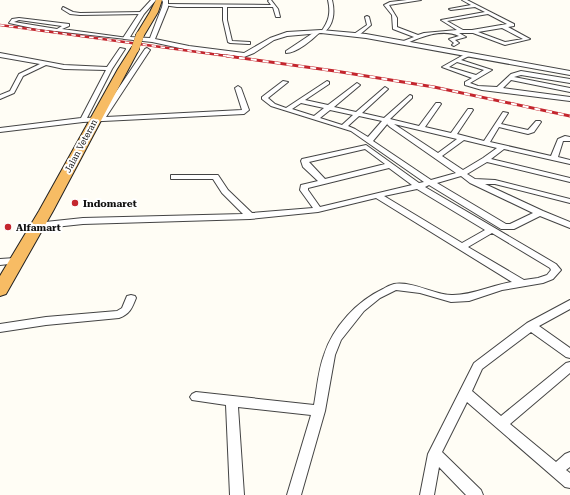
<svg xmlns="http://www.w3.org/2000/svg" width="570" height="495" viewBox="0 0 570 495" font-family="'Roboto Serif',serif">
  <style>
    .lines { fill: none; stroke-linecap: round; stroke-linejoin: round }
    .minor-casing { stroke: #444; stroke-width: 2 }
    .tertiary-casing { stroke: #444; stroke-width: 2 }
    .trunk-casing { stroke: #222; stroke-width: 2 }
    .minor { fill: #fff; fill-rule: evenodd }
    .tertiary { fill: #fff; fill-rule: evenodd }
    .trunk { fill: #f7bc64; fill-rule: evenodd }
    .rail-far1-casing { stroke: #c4262e; stroke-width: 2.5 }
    .rail-casing { stroke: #c4262e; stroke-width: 3 }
    .rail-far1 { stroke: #fff; stroke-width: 1.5; stroke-dasharray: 4.5; stroke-linecap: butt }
    .rail { stroke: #fff; stroke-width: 2; stroke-dasharray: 6; stroke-linecap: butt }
    .trunk-bridge-casing { stroke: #222; stroke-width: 8; stroke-linecap: butt }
    .trunk-bridge { stroke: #f7bc64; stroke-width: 8 }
    .poi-dot { fill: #c4262e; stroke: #fff; stroke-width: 1.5 }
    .labels { text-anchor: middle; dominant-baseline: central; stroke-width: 4; stroke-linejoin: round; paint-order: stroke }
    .far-street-label { font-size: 9px; fill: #111; stroke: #fff }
    .poi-label { font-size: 10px; font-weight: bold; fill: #111; stroke: #fff; text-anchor: start }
  </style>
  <rect width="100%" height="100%" fill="#fffdf5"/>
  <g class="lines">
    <defs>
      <path id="minor" d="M269 0H271L278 9 280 17H276L273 7H227V20L232 41 250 42V44H248L230 43 228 42 223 20V7H177L163 5 165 4 271 5 268 1Z
        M328 0H332C335 12 334 26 323 33L321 32C329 21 331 13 328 0Z
        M407 0H421L389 5 397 18V27L418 35 424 33 457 30 441 20 485 12 475 7 451 10 449 9 471 5 462 0H467L514 24V26L508 27 530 39 505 45 473 33H459L466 37 455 40 459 43 454 46 452 45 454 43 449 39 459 36C442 28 421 37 405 44H401V42L414 37 393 29 392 15 384 5 390 2ZM488 14 507 24 472 30H463L447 21ZM502 28 523 39 505 42 478 32Z
        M63 7 73 12 80 13 142 12 144 13 142 14 80 15 70 14 62 9Z
        M367 16 369 17 371 25 358 36H354V34L367 25 365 17Z
        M19 18 69 24V26L62 29 128 38 126 39 37 29 9 23 12 19ZM19 20 62 26 57 29 14 22Z
        M316 31 320 32C313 39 297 53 286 53V51Z
        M120 48 125 49 112 69 87 118 99 117 145 49 147 48 150 50 106 117 242 110 235 88 238 86 241 88 249 110 244 114 83 122 0 132V128L81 118 106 70 64 69 46 65 23 76 14 93 0 99V95L10 91 19 74 40 64 0 57V53L64 65 107 67Z
        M467 53 470 55 469 56 461 60 492 70 470 83 478 86 497 87 511 74 521 71 570 79V83L521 75 514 77 570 88V92L511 80 503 88 570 97V101L482 90 465 85V82L472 78 442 67ZM457 62 484 70 476 75 449 67Z
        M283 81 288 82 268 98 275 104 286 108 327 81 329 82V84L305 100 328 105 357 83 360 85 359 86 334 107 356 112 385 87 388 89 387 90 362 113 384 118 410 95 412 96V98L390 119 419 126 436 103H440L441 104 425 127 451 133 468 109H472L473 110 457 134 484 141 503 112 508 113 501 124 528 130 536 121H540L541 122 534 132 528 134 499 127 490 142 551 156 558 139 565 136 570 137V141H563L558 157 570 160V164L504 149 491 159 570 178V182L487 162 467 174 475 179 495 180 570 199V203L495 184H485L543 211 570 222V228L540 216 514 229H501L429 185 425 187 556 264 561 270 553 279 543 283 502 290 469 301 451 302 420 293 396 290 380 298 364 311 341 340 335 355 325 411 301 495H287L311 415 238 407 244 495H230L226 405 192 400 190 397 192 394 196 392 314 405C317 389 318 371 324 355 333 327 357 301 383 289 386 287 390 285 394 284 414 281 436 296 453 295 474 295 492 285 512 282L376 198 318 212 250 219 83 224 36 229 32 226 36 223 83 218 243 214 222 193 213 179H171V175H218L228 190 252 213 313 208 300 190 301 185 318 181 303 167 301 161 302 159 366 145 419 183 424 182 351 131 271 106 262 99V97ZM301 103 324 108 314 116 292 109ZM330 110 353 115 342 125 320 118ZM359 116 382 121 368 137 355 129 348 126ZM388 123 387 124 390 127 456 173 431 180 373 141ZM394 124 457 139 438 153ZM464 140 497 148 483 158 463 170 442 156ZM365 149 385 164 325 179 309 162ZM389 168 412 185 320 207 308 190V188ZM461 176 470 183 533 213 510 224H506L437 183ZM417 189 485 230 462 243 384 196ZM492 233 550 268 551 270 547 275 538 278 524 280 468 247Z
        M15 258 18 259 20 261 18 263 0 265V259Z
        M131 295 135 296 136 298C132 308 130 314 119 318L46 325 0 332V324L46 317 117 311 122 308 127 296Z
        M570 300V309L539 326 570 348V358L566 357 531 332 482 369 472 391 501 416 566 363 570 362V373L510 424 556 462 565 454 570 452V467L566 470 570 473V488L565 487 467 402 442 452 481 490 483 495H466L439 467 434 495H420L428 454 474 363 527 323Z"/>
      <path id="tertiary" d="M151 0H156L144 14 130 37 150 38 162 7 163 2 162 0H168V7L155 39 189 46 244 53 270 38 287 32 321 30 366 34 570 71V75L366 38 321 33 287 36 274 40 254 53 244 57 189 50 152 42 124 39 123 38 140 12Z"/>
      <path id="trunk" d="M156 0H162L158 12 143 37H137L136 35 150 12Z
        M135 46 139 49 53 211 6 294 0 296V276L39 211 118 69 132 47Z"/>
    </defs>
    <use href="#minor" class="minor-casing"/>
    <use href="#tertiary" class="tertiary-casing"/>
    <use href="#trunk" class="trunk-casing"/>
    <use href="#minor" class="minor"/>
    <use href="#tertiary" class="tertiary"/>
    <use href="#trunk" class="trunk"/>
    <defs>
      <path id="rail-far1" d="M0 25 234 57"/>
      <path id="rail" d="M227 56 335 71 434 87 570 116"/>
    </defs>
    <use href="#rail-far1" class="rail-far1-casing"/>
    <use href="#rail" class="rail-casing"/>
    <use href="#rail-far1" class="rail-far1"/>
    <use href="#rail" class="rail"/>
    <defs>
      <path id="trunk-bridge" d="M135 49 140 35"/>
    </defs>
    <use href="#trunk-bridge" class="trunk-bridge-casing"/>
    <use href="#trunk-bridge" class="trunk-bridge"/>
  </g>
  <g class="poi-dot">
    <circle cx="75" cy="203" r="4"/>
    <circle cx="8" cy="227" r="4"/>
  </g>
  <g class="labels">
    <g class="far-street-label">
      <text transform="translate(81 146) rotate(-62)">Jalan Veteran</text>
    </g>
    <g class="poi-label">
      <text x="83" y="203">Indomaret</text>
      <text x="16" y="227">Alfamart</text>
    </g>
  </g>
</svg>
